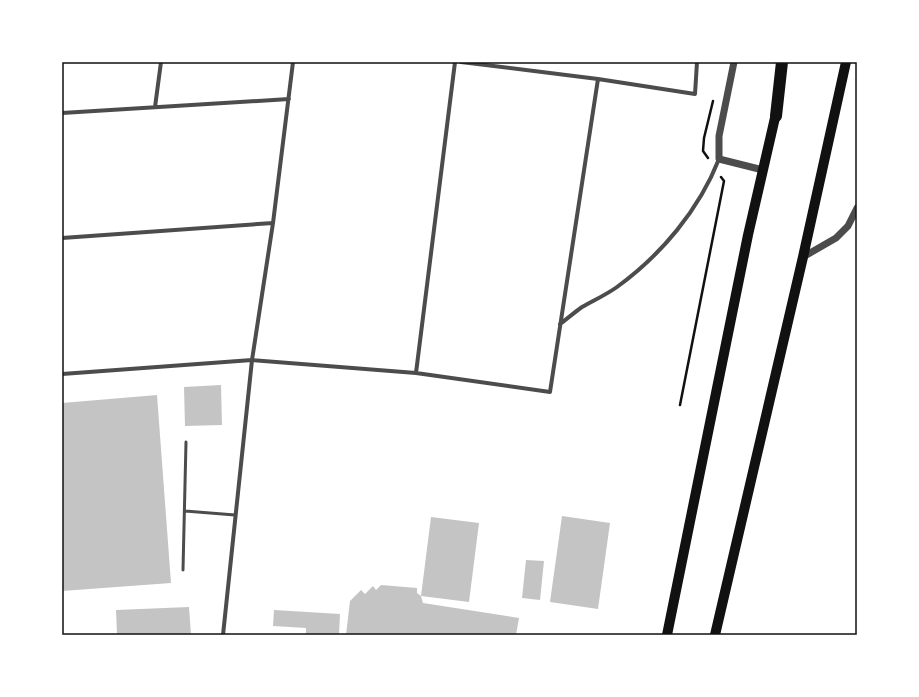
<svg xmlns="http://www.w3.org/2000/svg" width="919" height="697" viewBox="0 0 919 697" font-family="Roboto,sans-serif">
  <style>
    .building { fill: #c4c4c4 }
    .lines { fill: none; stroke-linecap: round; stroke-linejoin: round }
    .path { stroke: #111; stroke-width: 2.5 }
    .service { stroke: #4c4c4c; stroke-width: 3 }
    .minor { stroke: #4c4c4c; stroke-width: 4 }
    .tertiary { stroke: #4c4c4c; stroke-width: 7 }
    .primary { stroke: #111; stroke-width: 10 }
    .motorway { stroke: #111; stroke-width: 12 }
    .neatline { fill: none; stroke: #111; stroke-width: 1.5 }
  </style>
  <rect width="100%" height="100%" fill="#fff"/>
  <path class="building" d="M221 385 222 425 185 426 184 387Z
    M157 395 171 583 62 591V403Z
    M562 516 610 523 598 609 550 602Z
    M431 517 479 523 469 602 421 596Z
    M526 560 544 561 540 600 522 598Z
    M381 585 417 588V593L421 596 423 603 519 618 516 635H346L350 601 361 590 365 594 373 586 376 590Z
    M189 607 191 635H117L116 610Z
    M274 610 340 614 339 635H306V628L273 626Z"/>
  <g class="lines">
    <path class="path" d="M708 158 703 151 704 138 713 101
      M680 405 724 181 721 177"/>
    <path class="service" d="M185 511 235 515
      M183 570 186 442"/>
    <path class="minor" d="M598 79 695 94 697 62
      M155 107 161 62
      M62 113 289 99
      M62 238 273 223
      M560 324C568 318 575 312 582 307 594 300 606 295 617 287 661 255 699 210 719 159
      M416 373 455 62
      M62 374 252 360 416 373 550 392 598 79 461 62
      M223 635 252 360 273 223 293 62"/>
    <path class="tertiary" d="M734 62 719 136V159L763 170
      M803 257 836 238 848 226 857 208"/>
    <path class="primary" d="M667 635 748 235 777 109
      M715 635 803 257 846 62"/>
    <path class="motorway" d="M776 116 782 62"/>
  </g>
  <rect width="919" height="697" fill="none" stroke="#ffffff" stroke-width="126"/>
  <rect x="63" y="63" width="793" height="571" class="neatline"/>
</svg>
